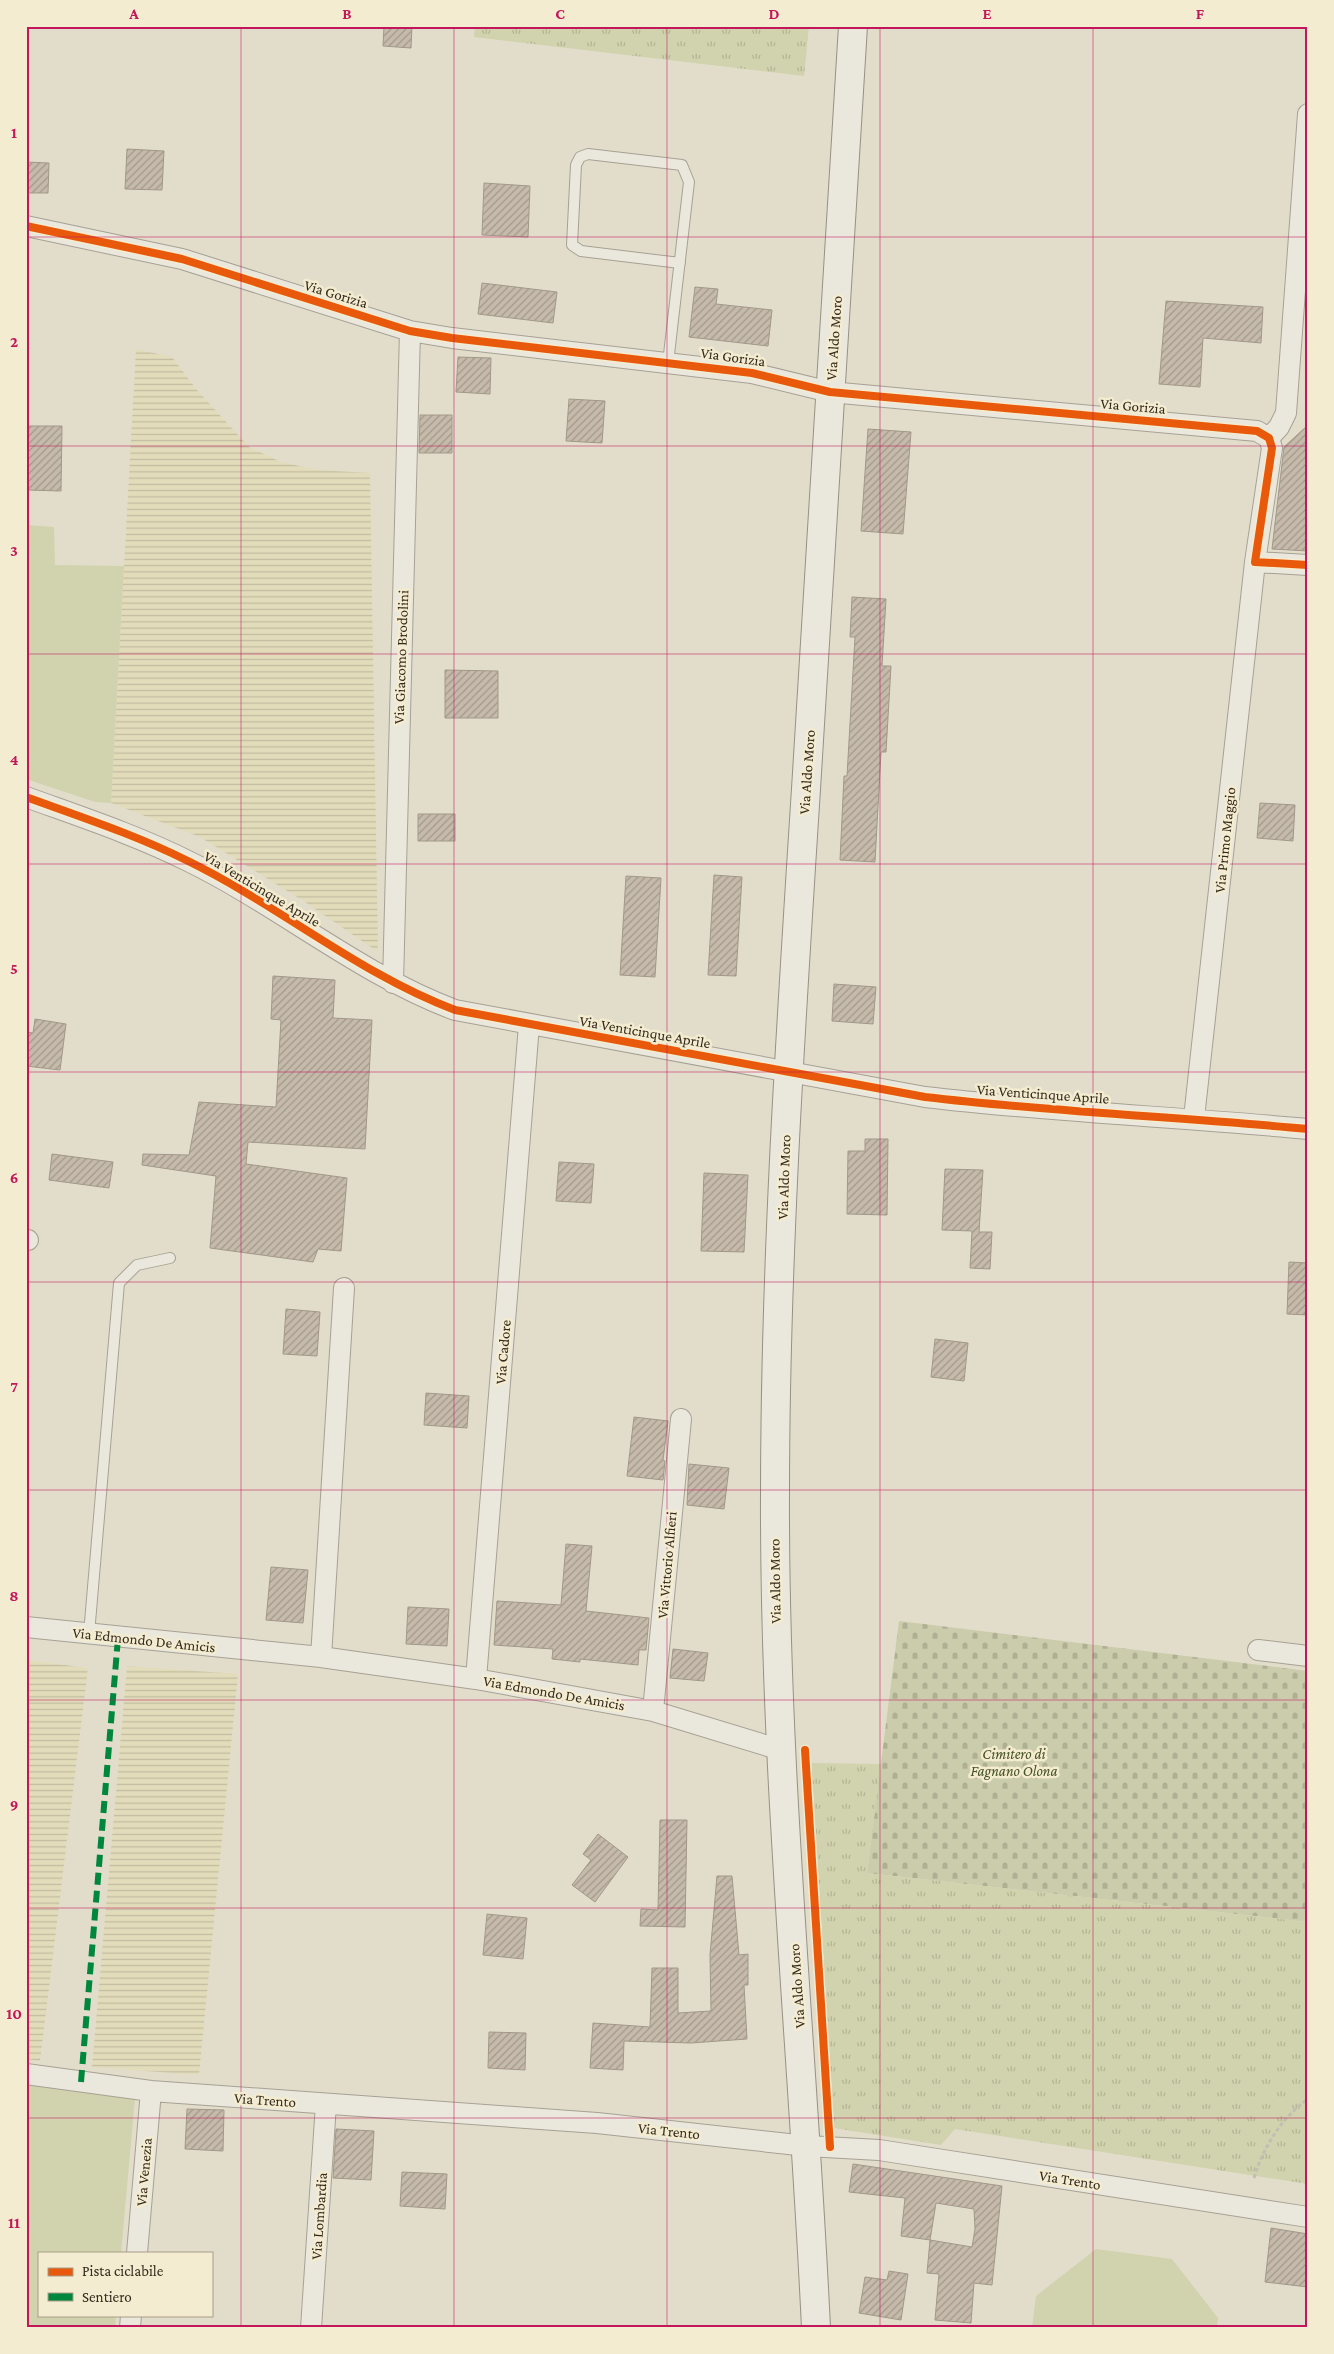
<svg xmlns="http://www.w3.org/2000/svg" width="1334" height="2354" viewBox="0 0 1334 2354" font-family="'Crimson Pro',serif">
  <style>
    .farmland { fill: url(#farmland-rules) }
    .grass { fill: #d0d3ad }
    .cemetery { fill: url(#cemetery-stones) }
    .park { fill: url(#park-tufts) }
    .building { fill: url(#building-hatch); stroke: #a2988a; fill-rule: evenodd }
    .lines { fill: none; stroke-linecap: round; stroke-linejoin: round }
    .lane-casing { stroke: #a7a194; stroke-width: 12 }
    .street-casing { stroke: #a7a194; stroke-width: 22 }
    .secondary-casing { stroke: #979184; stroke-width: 30 }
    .path { stroke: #c3beb3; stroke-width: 3; stroke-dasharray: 4 2.5; stroke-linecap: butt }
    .lane { stroke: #eae7dc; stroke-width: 10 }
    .street { stroke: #eae7dc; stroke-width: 20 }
    .secondary { stroke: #eae7dc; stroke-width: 28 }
    .quiet { stroke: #00873e; stroke-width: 6; stroke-dasharray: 12 6; stroke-linecap: butt }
    .cycleway-casing { stroke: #f4ecd0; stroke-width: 11 }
    .cycleway { stroke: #e8590c; stroke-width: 8 }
    .grid { fill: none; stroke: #c2185b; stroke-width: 1; stroke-opacity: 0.55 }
    .labels { text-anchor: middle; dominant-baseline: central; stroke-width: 5; stroke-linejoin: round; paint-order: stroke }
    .street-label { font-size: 15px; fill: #352a1d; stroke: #f4ecd0 }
    .park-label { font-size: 15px; font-style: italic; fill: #445124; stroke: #f4ecd0 }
    .neatline { fill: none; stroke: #c2185b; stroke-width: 2 }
    .grid-label { font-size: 16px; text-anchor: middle; font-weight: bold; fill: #c2185b }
  </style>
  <defs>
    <pattern id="farmland-rules" width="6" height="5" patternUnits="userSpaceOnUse" patternTransform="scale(1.25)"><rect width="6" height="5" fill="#e2dcbb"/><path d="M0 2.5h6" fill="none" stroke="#c2bda0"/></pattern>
    <pattern id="cemetery-stones" width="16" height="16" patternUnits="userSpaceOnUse" patternTransform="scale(1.25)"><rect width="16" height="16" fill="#cbccac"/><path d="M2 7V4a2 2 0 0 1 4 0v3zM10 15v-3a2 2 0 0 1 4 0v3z" fill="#afaf94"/></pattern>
    <pattern id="park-tufts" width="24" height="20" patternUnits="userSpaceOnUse" patternTransform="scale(1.25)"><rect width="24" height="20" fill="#d0d3ad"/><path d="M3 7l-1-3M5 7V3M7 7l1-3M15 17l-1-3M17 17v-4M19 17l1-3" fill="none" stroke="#b3b594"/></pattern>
    <pattern id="building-hatch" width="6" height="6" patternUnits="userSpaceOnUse" patternTransform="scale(1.25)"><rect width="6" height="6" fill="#c6bbab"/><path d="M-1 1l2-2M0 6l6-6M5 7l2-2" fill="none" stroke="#a2988b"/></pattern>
  </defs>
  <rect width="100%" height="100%" fill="#e2ddca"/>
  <path class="farmland" d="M136 349 172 357 197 390 249 447 281 462 318 470 370 473 378 952 305 902 200 837 111 803Z
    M26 1660 88 1668 40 2061 26 2059Z
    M127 1666 238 1674 199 2075 92 2067Z"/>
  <path class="grass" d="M26 525 54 527 55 565 124 566 111 803 95 802 26 779Z
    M26 2084 135 2098 121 2253H39V2315H116L115 2328H26Z
    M1096 2249 1172 2259 1218 2318 1217 2328H1032L1036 2296Z"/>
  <path class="cemetery" d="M899 1621 1308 1671V1922L867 1873Z"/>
  <path class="park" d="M475 26H809L804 76 474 37Z
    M811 1763 881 1764 867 1873 1308 1922V2184L955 2129 941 2145 834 2128Z"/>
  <path class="building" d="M384 26H412L411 48 383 46Z
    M127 149 164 151 162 190 125 189Z
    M26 162 49 163 48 193H26Z
    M484 183 530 186 528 237 482 235Z
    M482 283 557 292 553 323 478 314Z
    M695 287 718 289 716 304 772 310 768 346 689 337Z
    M1166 301 1263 307 1261 343 1203 338 1200 387 1159 384Z
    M458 357 491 358 490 394 456 392Z
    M569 399 605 401 602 443 566 441Z
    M420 415H452V453H419Z
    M1308 425V551L1272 549 1284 447Z
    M29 426H62L61 491 27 490Z
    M868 429 911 432 903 534 861 531Z
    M852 597 886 599 882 666H891L886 752H881L875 862 840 860 844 776H847L855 637H850Z
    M445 670 498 671V718H445Z
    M1260 803 1295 805 1293 841 1257 838Z
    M418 814H455V841H418Z
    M714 875 742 877 736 976 708 975Z
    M626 876 661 878 655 977 620 975Z
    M273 976 335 980 333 1018 372 1020 365 1149 248 1142 246 1164 347 1178 341 1251 318 1249 313 1262 210 1248 216 1176 142 1165 143 1154 189 1155 199 1102 276 1107 281 1020 271 1019Z
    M834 984 876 987 873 1024 832 1021Z
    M35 1019 66 1024 60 1070 26 1066V1032L33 1033Z
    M865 1139H888L887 1215 847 1214 848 1151H865Z
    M52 1154 113 1162 109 1188 49 1180Z
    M559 1162 594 1164 591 1203 556 1201Z
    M945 1169 983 1170 979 1232H992L990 1269 970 1268 972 1231 942 1230Z
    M704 1173 748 1175 744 1252 701 1251Z
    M1289 1262 1308 1263V1315L1287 1314Z
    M286 1309 320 1312 317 1356 283 1354Z
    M935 1339 968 1343 964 1381 931 1377Z
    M426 1393 469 1396 467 1428 424 1425Z
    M634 1417 668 1421 663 1460 665 1461 663 1480 627 1476Z
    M689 1464 729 1468 724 1509 687 1505Z
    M566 1544 592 1546 586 1611 649 1618 646 1650H639L638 1665 580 1659V1662L552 1659 553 1649 494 1645 497 1601 561 1605Z
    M271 1567 308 1570 303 1623 266 1620Z
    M408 1607 449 1609 447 1646 406 1644Z
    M673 1649 708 1653 704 1681 670 1678Z
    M660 1820H687L685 1927 640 1926 641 1909 658 1910Z
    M598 1834 628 1857 595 1902 572 1885 591 1860 583 1854Z
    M717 1876H732L739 1955 748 1954V1985H744L747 2039 691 2043 624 2041 623 2070 590 2068 593 2023 650 2027 652 1968H678V2013L711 2011 710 1955Z
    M487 1914 527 1918 523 1959 483 1955Z
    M489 2032 526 2033 525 2070 488 2068Z
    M187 2109 224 2110 223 2151 185 2149Z
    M336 2129 374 2131 371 2180 333 2178Z
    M853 2164 1002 2186 992 2285 974 2283 971 2323 935 2320 939 2274 927 2273 930 2240 901 2236 905 2198 849 2192ZM936 2203 974 2209 975 2229 972 2247 930 2240Z
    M402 2172 447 2174 445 2209 400 2206Z
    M1271 2228 1308 2234V2287L1265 2282Z
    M889 2271 908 2274 901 2320 859 2313 865 2277 887 2280Z"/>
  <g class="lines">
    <defs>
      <path id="lane" d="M668 363 689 182 682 165 588 154 580 157 576 165 572 245 581 251 680 263
        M89 1634 119 1283 137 1265 170 1258"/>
      <path id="street" d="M26 226 182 259 410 331 452 338 752 373 830 392 1257 431 1269 438 1272 448 1255 562 1308 565
        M1269 438 1279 427 1286 413 1308 114
        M26 797C81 817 136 835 188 861 280 906 359 974 455 1010L925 1097C1052 1112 1180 1117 1308 1129
        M393 983 410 331
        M1194 1118 1255 562
        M26 1240H28
        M26 1627 321 1657 476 1679 653 1711 781 1750
        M1258 1650 1308 1656
        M321 1657 344 1288
        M476 1679 529 1025
        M653 1711 681 1419
        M26 2074 151 2091 597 2123 807 2146 879 2150 1308 2217
        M137 2253 151 2091
        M130 2328 131 2315
        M311 2328 326 2104"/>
      <path id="secondary" d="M816 2328C803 2050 774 1773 775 1495 775 1260 791 1024 806 789 821 535 837 281 853 26"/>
    </defs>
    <use href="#lane" class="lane-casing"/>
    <use href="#street" class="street-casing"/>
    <use href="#secondary" class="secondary-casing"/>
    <path class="path" d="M1254 2178C1263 2148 1281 2118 1308 2099"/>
    <use href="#lane" class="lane"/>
    <use href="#street" class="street"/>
    <use href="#secondary" class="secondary"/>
    <path class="quiet" d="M81 2082 118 1638"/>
    <defs>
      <path id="cycleway" d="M26 226 182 259 410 331 452 338 752 373 830 392 1257 431 1269 438 1272 448 1255 562 1308 565
        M26 797C81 817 136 835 188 861 280 906 359 974 455 1010L925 1097C1052 1112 1180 1117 1308 1129
        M805 1750 830 2147"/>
    </defs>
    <use href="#cycleway" class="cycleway-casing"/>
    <use href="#cycleway" class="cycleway"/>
  </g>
  <path class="grid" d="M241 26V2328M454 26V2328M667 26V2328M880 26V2328M1093 26V2328M26 237H1308M26 446H1308M26 654H1308M26 864H1308M26 1072H1308M26 1282H1308M26 1490H1308M26 1700H1308M26 1908H1308M26 2118H1308"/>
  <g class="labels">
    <g class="street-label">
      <text transform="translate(336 294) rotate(17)">Via Gorizia</text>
      <text transform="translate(834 338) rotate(-86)">Via Aldo Moro</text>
      <text transform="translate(733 357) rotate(8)">Via Gorizia</text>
      <text transform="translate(1133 406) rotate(5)">Via Gorizia</text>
      <text transform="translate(401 657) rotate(-88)">Via Giacomo Brodolini</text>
      <text transform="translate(807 772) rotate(-86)">Via Aldo Moro</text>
      <text transform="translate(1225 840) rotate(-84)">Via Primo Maggio</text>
      <text transform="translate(262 889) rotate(31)">Via Venticinque Aprile</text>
      <text transform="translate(645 1032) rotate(10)">Via Venticinque Aprile</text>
      <text transform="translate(1043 1094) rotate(4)">Via Venticinque Aprile</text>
      <text transform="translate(784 1177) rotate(-88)">Via Aldo Moro</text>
      <text transform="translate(503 1352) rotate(-85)">Via Cadore</text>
      <text transform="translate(667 1565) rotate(-85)">Via Vittorio Alfieri</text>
      <text transform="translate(775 1581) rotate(-91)">Via Aldo Moro</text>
      <text transform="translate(144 1640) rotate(6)">Via Edmondo De Amicis</text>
      <text transform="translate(554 1693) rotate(10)">Via Edmondo De Amicis</text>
      <text transform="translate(797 1986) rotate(-94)">Via Aldo Moro</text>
      <text transform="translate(265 2100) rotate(4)">Via Trento</text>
      <text transform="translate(669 2131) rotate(6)">Via Trento</text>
      <text transform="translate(144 2172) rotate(-85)">Via Venezia</text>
      <text transform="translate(1070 2180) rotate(9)">Via Trento</text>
      <text transform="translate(319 2216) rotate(-86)">Via Lombardia</text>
    </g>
    <g class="park-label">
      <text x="1014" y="1754">Cimitero di<tspan x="1014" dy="17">Fagnano Olona</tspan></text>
    </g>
  </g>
  <rect width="1334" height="2354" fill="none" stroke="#f4ecd0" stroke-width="55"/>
  <rect x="38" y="2252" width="175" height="65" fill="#f4ecd0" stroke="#a89e88"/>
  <rect x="48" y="2268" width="25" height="8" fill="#e8590c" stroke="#a89e88"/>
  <text x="82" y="2276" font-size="15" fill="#352a1d">Pista ciclabile</text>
  <rect x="48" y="2293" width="25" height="8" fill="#00873e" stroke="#a89e88"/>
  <text x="82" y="2302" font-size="15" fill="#352a1d">Sentiero</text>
  <rect x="28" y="28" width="1278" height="2298" class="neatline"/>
  <g class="grid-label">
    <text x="134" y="19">A</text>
    <text x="347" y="19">B</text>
    <text x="560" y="19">C</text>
    <text x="774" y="19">D</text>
    <text x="987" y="19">E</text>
    <text x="1200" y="19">F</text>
    <text x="14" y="138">1</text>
    <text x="14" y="347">2</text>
    <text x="14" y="556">3</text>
    <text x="14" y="765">4</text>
    <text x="14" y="974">5</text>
    <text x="14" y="1183">6</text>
    <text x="14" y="1392">7</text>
    <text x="14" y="1601">8</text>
    <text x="14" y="1810">9</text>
    <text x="14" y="2019">10</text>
    <text x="14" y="2228">11</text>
  </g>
</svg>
